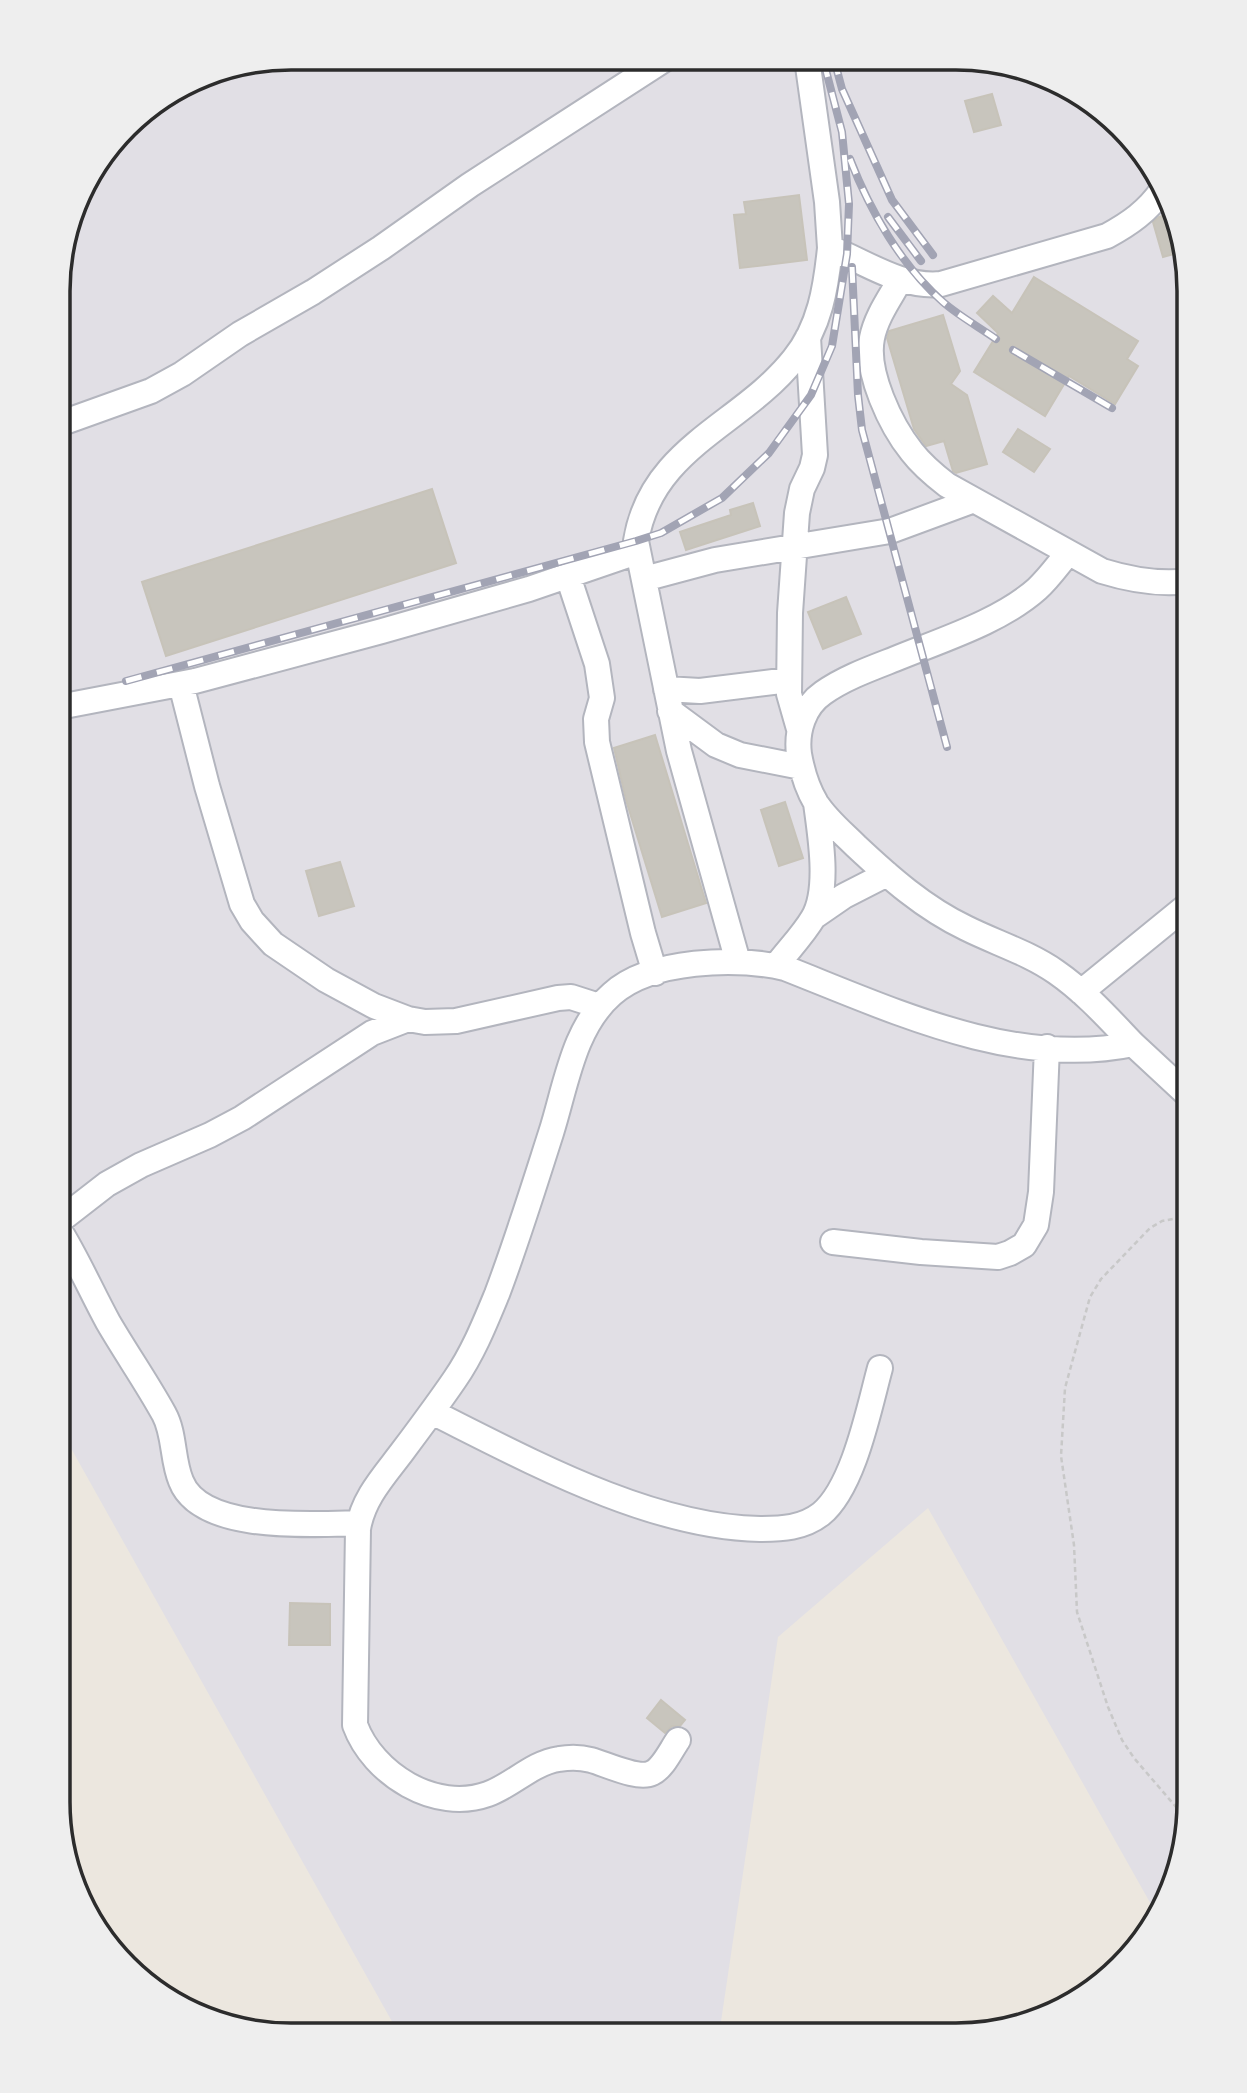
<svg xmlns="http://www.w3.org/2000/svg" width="1247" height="2093" viewBox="0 0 1247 2093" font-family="'PT Sans',sans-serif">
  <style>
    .industrial { fill: #e1dfe5 }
    .building { fill: #c8c5bd; stroke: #c7c3b9; stroke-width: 2 }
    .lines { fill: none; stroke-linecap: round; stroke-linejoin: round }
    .minor-casing { stroke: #b3b5be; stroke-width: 28 }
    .path { stroke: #c8c8c8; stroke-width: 2.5; stroke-dasharray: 5 3.5; stroke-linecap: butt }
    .minor { stroke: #fff; stroke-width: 24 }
    .rail-casing { stroke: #a2a4b4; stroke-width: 8 }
    .rail { stroke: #fff; stroke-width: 5; stroke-dasharray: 16; stroke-linecap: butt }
    .rim { fill: none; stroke: #2c2c2c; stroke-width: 3.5 }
  </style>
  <rect width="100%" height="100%" fill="#ece7df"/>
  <path class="industrial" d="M291 58 986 60 1098 106 1172 202 1189 291V1817L1172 1891 1157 1915 928 1508 778 1637 719 2035 399 2034 58 1425 60 261 82 188 137 116 202 75Z"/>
  <path class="building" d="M992 94 1001 125 974 132 965 101Z
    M799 195 807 260 740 268 734 215 746 214 744 202Z
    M1174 213 1181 252 1163 257 1153 222 1159 217Z
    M1034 277 1138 341 1127 359 1138 366 1115 404 1069 376 1045 416 974 372 998 333 977 313 993 296 1012 313Z
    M943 315 960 371 951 384 967 395 987 464 956 473 953 471 944 441 926 446 914 429 887 338 889 331Z
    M1018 429 1050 449 1034 472 1003 452Z
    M432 489 456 563 166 656 142 582Z
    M753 503 760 526 686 550 680 532 731 515 730 510Z
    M846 597 861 634 823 649 808 612Z
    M655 735 706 903 662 917 626 800 614 748Z
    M785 802 803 858 779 866 761 810Z
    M340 862 354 906 319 916 306 871Z
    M290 1603 330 1604V1645H289Z
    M661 1700 685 1720 680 1726H672L665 1733 647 1718Z"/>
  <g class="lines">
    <defs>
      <path id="minor" d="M807 59 827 202 830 248C866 262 901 288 941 284L1107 236C1129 224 1148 211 1162 190
        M900 280C890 298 876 317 872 338 865 372 891 426 912 452 922 465 934 475 947 485L1102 571C1131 580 1159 585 1189 581
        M59 424 151 391 182 374 240 334 313 292 381 248 470 185 665 59
        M1068 553C1058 565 1049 578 1037 589 1000 622 941 640 895 659 872 668 844 678 823 693 804 706 796 731 799 754 802 771 807 788 816 803 827 820 842 832 856 846 889 877 924 908 966 928 996 943 1029 953 1056 972 1085 992 1109 1019 1133 1044
        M568 576 597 664 602 698 596 719 597 742 643 933 655 973
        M644 579 715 560 890 531 974 500
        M181 684 207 786 242 904 252 921 273 944 326 980 374 1006 408 1019
        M666 689 700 691 789 680
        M59 707 195 681 382 631 529 589 637 552
        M670 711 716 745 740 755 801 767
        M799 729 789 694 790 613 797 513 802 489 812 468 815 455 808 337
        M815 916 844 896 887 874
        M738 962 679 751 636 541C651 447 742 425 794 359 820 327 826 287 830 248
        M776 966C788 950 803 935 813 918 830 890 820 834 816 803
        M1081 992 1189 904
        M58 1222 107 1184 141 1165 210 1135 242 1118 372 1033 408 1019 425 1022 456 1021 558 998 571 997 599 1006
        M58 1228C77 1258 91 1291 108 1322 126 1353 147 1383 164 1414 175 1434 172 1460 181 1481 201 1533 315 1524 359 1523
        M833 1242 921 1252 998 1257 1010 1253 1024 1245 1036 1225 1041 1192 1047 1047
        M432 1412C530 1461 650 1527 760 1529 782 1529 803 1528 821 1514 854 1487 869 1408 880 1368
        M678 1740C671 1750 663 1768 652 1773 638 1780 606 1764 591 1760 580 1757 570 1757 559 1759 532 1763 513 1785 488 1794 435 1813 373 1774 355 1725L358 1529C363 1498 384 1476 402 1452 420 1428 438 1404 455 1379 473 1353 485 1323 497 1294 517 1241 534 1186 551 1133 566 1086 573 1028 612 994 651 959 736 957 785 968 892 1010 1015 1069 1133 1044L1189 1096"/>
    </defs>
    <use href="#minor" class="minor-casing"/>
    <path class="path" d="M1188 1821 1134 1758 1122 1740 1108 1707 1077 1612 1074 1545 1061 1456 1065 1388 1090 1297 1101 1279 1150 1228 1162 1221 1189 1216"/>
    <use href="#minor" class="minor"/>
    <defs>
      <path id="rail" d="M834 59 842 89 892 200 933 255
        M850 159C870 211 901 265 943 302 959 316 979 327 996 339
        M888 217 921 261
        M852 267 858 395 862 430 947 747
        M1013 350 1112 408
        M126 681 636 541 661 533 722 498 769 453 811 395 832 346 847 254 849 204 842 132 823 59"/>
    </defs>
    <use href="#rail" class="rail-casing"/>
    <use href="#rail" class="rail"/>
  </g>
  <path d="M0 0H1247V2093H0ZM291 70H956A221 221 0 0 1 1177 291V1802A221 221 0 0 1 956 2023H291A221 221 0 0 1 70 1802V291A221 221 0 0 1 291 70Z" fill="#eee" fill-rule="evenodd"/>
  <path class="rim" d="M291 70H956A221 221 0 0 1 1177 291V1802A221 221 0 0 1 956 2023H291A221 221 0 0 1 70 1802V291A221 221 0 0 1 291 70Z"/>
</svg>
